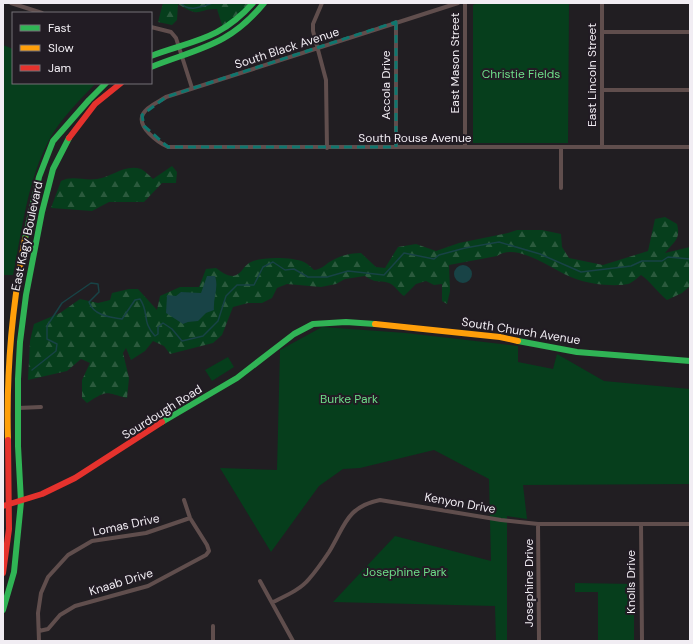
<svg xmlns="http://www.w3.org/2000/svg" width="693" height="644" viewBox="0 0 693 644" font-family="'DM Sans',sans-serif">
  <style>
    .green { fill: #063e1c }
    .forest { fill: url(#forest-firs) }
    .water { fill: #184346 }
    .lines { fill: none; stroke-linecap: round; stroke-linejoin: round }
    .stream { stroke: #184346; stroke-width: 1.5 }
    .street { stroke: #604e4d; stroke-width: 4 }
    .fast { stroke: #30b455; stroke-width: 6 }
    .slow { stroke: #ff9f0a; stroke-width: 6 }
    .jam { stroke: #e5322d; stroke-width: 6 }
    .marked { fill: none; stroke: #0f766e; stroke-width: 3; stroke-dasharray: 8 5; stroke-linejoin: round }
    .labels { text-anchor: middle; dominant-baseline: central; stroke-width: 4; stroke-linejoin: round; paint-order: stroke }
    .street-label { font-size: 12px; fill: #f1edf3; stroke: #221c24 }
    .park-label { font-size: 12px; fill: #6ede89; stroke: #221c24 }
  </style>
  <defs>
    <pattern id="forest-firs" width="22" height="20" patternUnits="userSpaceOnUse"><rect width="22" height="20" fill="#063e1c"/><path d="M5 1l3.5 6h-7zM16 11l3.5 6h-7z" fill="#2b5a3d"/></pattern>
  </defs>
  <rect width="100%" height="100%" fill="#211e22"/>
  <path class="green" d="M478 3H569L568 143H473V5Z
    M3 45 13 49V83H96C79 101 60 119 48 142 27 183 22 231 13 275H3Z
    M322 327 406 333 518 346V362L553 369 557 354 604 381 690 389V484L523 485 527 519 507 516V641H496L495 606 333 602 395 536 491 561 489 479 434 450 360 468 343 469 319 486 271 552 220 468 277 470 280 350Z
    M228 357 234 367 212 381 205 370Z
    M575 583 634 584V641H598V592H575Z"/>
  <path class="forest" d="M163 3H249L239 16 223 28 217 9C195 9 202 19 178 4L177 20 172 25 158 22Z
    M172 166 177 172 176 183H162L144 202H109L92 211 51 208 61 181C72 175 84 181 97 179 113 177 124 164 141 169 145 171 150 176 153 179Z
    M665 217 677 224C681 240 674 241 665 253L690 247V286L682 293 667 300C658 293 649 280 641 275 637 278 632 283 628 284 614 287 589 284 576 279 554 272 518 241 497 256L449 265 450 291 447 304 442 301V284L434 285 426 281 416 284 404 296C398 292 396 286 389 283 379 279 378 285 365 276L345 279 336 284 321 287 287 284 277 288 272 298 262 303H248L233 307 222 335 213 343 170 354 164 346 153 341 145 351 131 360 126 348 123 353 129 378 127 398C105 393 109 389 87 403L82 398V380L90 363 81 359 67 371 28 380 30 341 34 324 60 313 80 299 98 303 110 300 112 293 129 289H138L157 310 160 296 180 287H199L206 269 216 268C222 272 226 276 233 276 241 275 243 267 249 263 260 256 293 257 304 262 308 264 311 267 314 270 323 269 325 264 333 260 342 255 351 253 361 253L376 267 385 268 398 247 416 244 436 251 459 243 508 233 517 230H542L561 234 562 247 569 258 603 265 648 251 655 219Z"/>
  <path class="water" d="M454 274a9 9 0 1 1 18 0a9 9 0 1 1-18 0Z
    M207 276H215C219 288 213 298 214 310L206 313 198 321 188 322 183 324 166 313 167 295 176 296 181 292 201 293Z"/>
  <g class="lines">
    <path class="stream" d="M181 3C189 13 203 6 213 3
      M32 370 56 351 57 344 47 339V326L62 303 91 283 98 284 99 292 89 302C94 316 110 317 122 319L135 300 140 299C150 314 141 321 155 336L158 334V327L163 323 172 329 182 341 203 336 218 321 226 296 237 285H254L263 267 273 262 285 270 294 269 308 277H327L348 271 384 275 404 253 434 259 439 255 465 248 499 242 540 254 581 272 631 266 642 261H662L668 257 690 259"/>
    <path class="street" d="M11 3 42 13
      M322 3 313 24V31L326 80 327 148
      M458 3 166 97C159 102 147 106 143 114 136 127 159 143 168 147H690
      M465 3V147
      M602 3V147
      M396 22V147
      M151 27 171 32 176 38 192 88
      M602 32H690
      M602 90H690
      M561 147V188
      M18 408 41 407
      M538 524 539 641
      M641 524 642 641
      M260 581 293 641
      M273 602C285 596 300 590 309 579 316 571 323 561 329 552 345 526 346 507 380 500L501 520 538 524H690
      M39 631 48 629 60 615 75 606 148 586 206 555 209 551 207 545 190 518 184 500
      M39 641 38 613 41 593 48 577 68 555 92 541 146 533 190 518
      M213 641V626"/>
    <path class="fast" d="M151 56C194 40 220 40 253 3
      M151 67C199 48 229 46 264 3
      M25 239 39 177 53 141 89 100 106 83
      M518 341 577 352 690 361
      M162 422 237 378 294 334 313 324 346 322 375 324
      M3 610 14 572 21 502 18 446V379L20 342 26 295 42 212 53 169 69 138"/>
    <path class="slow" d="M375 324 500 337 518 341
      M8 440C6 372 12 306 25 239"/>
    <path class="jam" d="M69 138 95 104 121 83
      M3 506 42 494 75 478 162 422
      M3 573 9 529 8 440"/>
  </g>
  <path class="marked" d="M396 22V147H168L144 126 142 115 166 97Z"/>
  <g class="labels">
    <g class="street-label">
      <text transform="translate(287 48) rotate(-18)">South Black Avenue</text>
      <text transform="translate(455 63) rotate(-90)">East Mason Street</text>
      <text transform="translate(592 75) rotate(-90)">East Lincoln Street</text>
      <text transform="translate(386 85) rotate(-90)">Accola Drive</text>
      <text x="415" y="138">South Rouse Avenue</text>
      <text transform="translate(27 236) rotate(-78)">East Kagy Boulevard</text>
      <text transform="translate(521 331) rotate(9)">South Church Avenue</text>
      <text transform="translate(162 412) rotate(-32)">Sourdough Road</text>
      <text transform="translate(460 503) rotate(10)">Kenyon Drive</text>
      <text transform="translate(126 525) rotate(-12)">Lomas Drive</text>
      <text transform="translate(121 582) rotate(-17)">Knaab Drive</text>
      <text transform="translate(631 582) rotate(-90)">Knolls Drive</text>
      <text transform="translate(529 583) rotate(-90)">Josephine Drive</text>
    </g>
    <g class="park-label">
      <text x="521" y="74">Christie Fields</text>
      <text x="349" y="399">Burke Park</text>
      <text x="405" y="572">Josephine Park</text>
    </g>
  </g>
  <rect width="693" height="644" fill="none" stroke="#f1edf3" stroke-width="8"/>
  <rect x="12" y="12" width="140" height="72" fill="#221c24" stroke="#757077"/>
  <rect x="20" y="25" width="20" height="6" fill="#30b455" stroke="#757077"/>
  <text x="48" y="32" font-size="12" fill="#f1edf3">Fast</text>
  <rect x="20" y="45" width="20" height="6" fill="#ff9f0a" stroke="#757077"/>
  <text x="48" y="52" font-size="12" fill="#f1edf3">Slow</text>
  <rect x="20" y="65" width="20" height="6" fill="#e5322d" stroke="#757077"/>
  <text x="48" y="72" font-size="12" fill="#f1edf3">Jam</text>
</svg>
